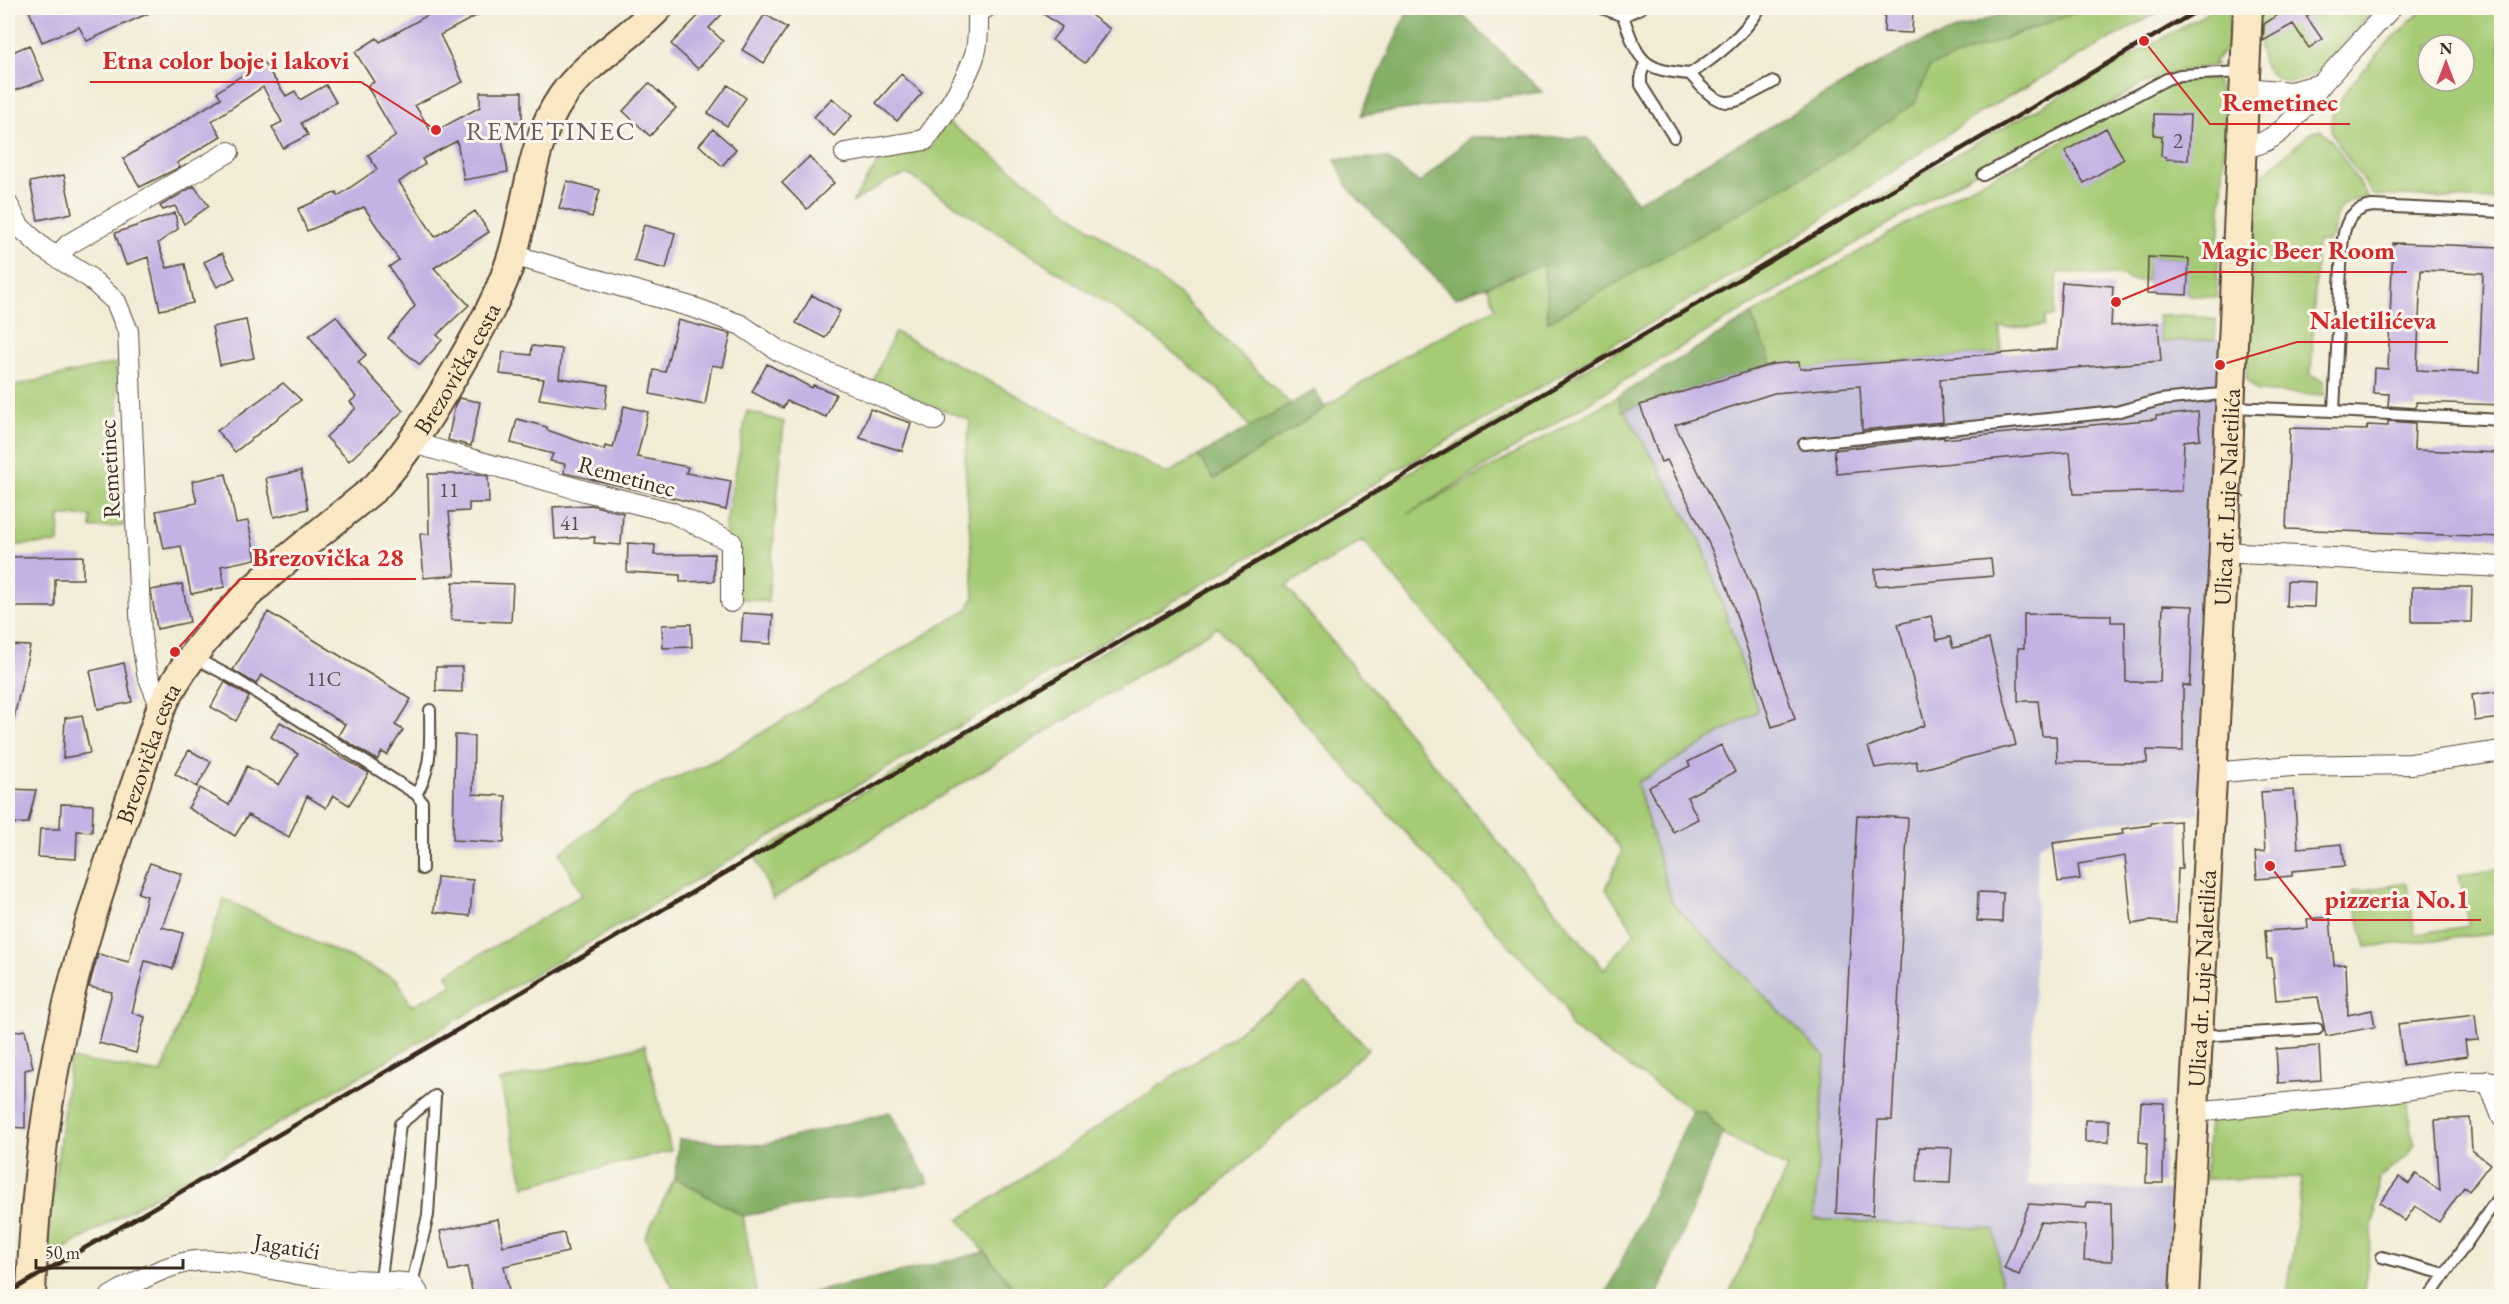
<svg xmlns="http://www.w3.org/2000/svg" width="2509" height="1304" viewBox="0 0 2509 1304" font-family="'EB Garamond',serif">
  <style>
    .industrial { fill: #c4c0db }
    .green { fill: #a5cb75; stroke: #707a4a; stroke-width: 1.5; fill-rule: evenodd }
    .forest { fill: #84af66; stroke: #606c42; stroke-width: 1.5 }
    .building { fill: #c3b2e3; fill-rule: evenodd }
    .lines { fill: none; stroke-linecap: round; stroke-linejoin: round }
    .lane-casing { stroke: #564739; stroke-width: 14 }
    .street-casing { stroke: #564739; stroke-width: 22 }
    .secondary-casing { stroke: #564739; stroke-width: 32 }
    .lane { stroke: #fff; stroke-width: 10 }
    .street { stroke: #fff; stroke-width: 20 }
    .secondary { stroke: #fae7c3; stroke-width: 28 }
    .rail { stroke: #3b2a1e; stroke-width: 4.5 }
    .labels { text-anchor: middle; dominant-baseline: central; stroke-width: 6; stroke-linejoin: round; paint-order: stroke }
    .number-label { font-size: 21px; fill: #5d4c4f }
    .street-label { font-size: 24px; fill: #3b2a1e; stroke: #fbf7ec }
    .quarter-label { font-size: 27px; letter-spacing: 1.5px; fill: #6b5a63; stroke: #fbf7ec }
    .leader { fill: none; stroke: #d62828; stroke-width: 2 }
    .callout-dot { fill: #d62828; stroke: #fbf7ec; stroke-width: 2 }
    .callout-label { font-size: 26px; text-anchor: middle; font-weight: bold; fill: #d62828; stroke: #fbf7ec; stroke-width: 6; stroke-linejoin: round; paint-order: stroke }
  </style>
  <rect width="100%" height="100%" fill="#fbf7ec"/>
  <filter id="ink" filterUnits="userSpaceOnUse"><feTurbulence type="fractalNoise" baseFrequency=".0167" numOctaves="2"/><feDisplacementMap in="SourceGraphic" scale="12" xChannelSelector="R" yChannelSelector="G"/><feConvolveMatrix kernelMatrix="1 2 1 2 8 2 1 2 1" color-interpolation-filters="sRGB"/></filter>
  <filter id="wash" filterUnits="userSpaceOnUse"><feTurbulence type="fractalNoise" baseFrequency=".008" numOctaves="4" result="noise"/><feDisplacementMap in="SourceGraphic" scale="24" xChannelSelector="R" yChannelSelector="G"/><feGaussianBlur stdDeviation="1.35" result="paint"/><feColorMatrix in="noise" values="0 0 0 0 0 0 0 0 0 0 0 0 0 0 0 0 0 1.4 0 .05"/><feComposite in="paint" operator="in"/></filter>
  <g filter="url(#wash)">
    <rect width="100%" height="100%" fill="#f1ecd5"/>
    <path class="industrial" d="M2224 339 2199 813 2077 825 2038 846 2028 1185 2172 1191 2166 1296H2000L2002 1290 1993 1229 1814 1220 1825 1057 1672 904 1636 783 1622 411 1772 364 1799 362 1801 369 2059 349Z"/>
    <path class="green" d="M2088 8H2165L1976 115 1790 241 45 1260 70 1059 162 1073 224 899 398 980 411 1006 452 986 447 974 582 895 560 853 633 797 720 758 968 609 974 597 965 461 970 420 872 384 895 332 1167 474 1198 456 1215 479 1405 355 1496 308 1487 286 1544 264 1548 321 1915 103 1930 66Z
      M2216 8H2230L2229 46 2214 61 2216 65 2172 73 2144 83 2098 111 1986 166 1610 389 1408 514 1617 397 1701 541 1758 711 1637 783 1672 903 1825 1057 1814 1219 1994 1229 2002 1290 2000 1296H1728L1787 1168 1723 1134 1706 1113 1693 1110 1570 1027 1564 1005 1217 627 773 899 755 855 1854 212ZM1363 540 1622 850 1606 889 1635 932 1604 969 1286 586Z
      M2260 8H2376L2317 72C2307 79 2298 83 2286 81 2252 74 2260 33 2260 8Z
      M2424 8H2501V200L2373 195C2365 182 2334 142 2331 129 2323 102 2404 28 2424 8ZM2428 45H2464V81H2428Z
      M2201 78 2215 80 2227 106 2216 297 2187 295 2188 259 2149 257 2147 281 2129 280 2124 276 2058 272 2054 316 2044 317V326L2000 328 2001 353 1800 369 1799 362 1772 364 1751 315 1960 192 2030 159 2140 97 2180 79Z
      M946 121 1176 292 1291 404 1250 427 1220 391 1141 326 907 174 887 181 852 203 877 164 931 147Z
      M2321 130 2333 142 2368 197C2343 200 2333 211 2333 236L2327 242 2317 241 2311 375 2324 381 2325 395 2258 391 2246 379 2257 185 2263 174 2313 131Z
      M2194 315 2216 320 2215 340 2161 342 2158 316Z
      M116 363 123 526 91 528V516H60L59 543 16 545V534H8V387Z
      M747 411 784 422 768 602 736 598 725 528Z
      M2501 869V933L2366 947 2352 892 2407 883 2415 934 2469 926 2459 875Z
      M1305 984 1368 1049 1097 1296H1020L959 1220 1208 1053Z
      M645 1045 671 1151 524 1186 500 1081Z
      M2407 1098 2414 1144 2406 1157 2380 1178 2363 1296H2287L2302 1178 2205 1179 2209 1119Z
      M675 1178 743 1216 757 1296H678L645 1237Z"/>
    <path class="forest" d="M1409 8H1455L1542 92 1361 115Z
      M2018 8H2088L1930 66 1915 103 1820 167 1548 322 1544 264 1455 298 1349 189 1335 159 1387 158 1420 183 1470 137 1588 138 1637 202 1909 47Z
      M1751 315 1772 364 1622 411 1617 397Z
      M1315 390 1325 408 1214 479 1198 456Z
      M1693 1110 1706 1113 1723 1134 1657 1296H1605Z
      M890 1112 929 1183 743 1216 675 1178 679 1139 762 1145Z
      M985 1252 1020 1296H797Z"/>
    <g id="blocks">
      <path class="building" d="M28 8H160L87 41 79 27 42 42Z
        M440 8H491L440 35 463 82 415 105 432 133 480 107V92H522V122H499L508 172 464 180 457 141 422 159 425 164 399 182 435 237 475 211 489 232 434 268 469 305 437 335 442 340 420 365 388 338 415 306 389 267 399 260 364 207 307 231 298 209 337 192 338 196 377 169 368 155 396 136 367 86 374 82 355 52 377 38 380 42Z
        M706 8H728L709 28 723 41 698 69 671 44Z
        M1035 8H1081L1110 29 1085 63 1052 40 1062 27Z
        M1885 8H1913L1912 33 1884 32Z
        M2282 8H2321L2306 16 2322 39 2309 48 2293 24 2263 41 2264 24 2284 11Z
        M765 14 787 28 764 63 742 50Z
        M29 45 44 80 8 93V54Z
        M259 56 286 96 295 91 300 100 326 85 336 102 301 123 308 135 283 148 272 127 282 122 263 87 212 121 221 136 177 163 180 167 140 187 123 159 221 98 217 92 253 68 250 62Z
        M901 74 922 93 897 121 876 103Z
        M649 83 676 108 650 136 623 111Z
        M728 85 746 98 727 126 708 113Z
        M832 98 852 116 834 136 814 117Z
        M2154 114 2190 115 2188 160 2166 159V157L2161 156 2162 136 2154 135Z
        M2106 128 2124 159 2084 183 2065 151Z
        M713 129 736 149 722 166 699 145Z
        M809 157 834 183 807 209 782 183Z
        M64 175 72 213 38 220 30 182Z
        M567 181 600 190 592 217 559 208Z
        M194 186 209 206 184 224 175 206 163 210 160 206Z
        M175 213 178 229 158 243 167 268 185 264 193 303 160 310 148 257 126 265 115 233Z
        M644 225 675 233 666 269 634 261Z
        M2393 243 2502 247V405L2416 402V408L2388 406 2389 394 2373 393 2374 368 2388 369ZM2421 270 2483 273 2479 373 2417 370Z
        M222 253 235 278 217 287 204 262Z
        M2148 257 2189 259 2187 295 2147 293Z
        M2062 282 2113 286 2111 326 2158 323 2161 361 1940 379 1943 422 1862 430 1860 386 1774 393 1675 425 1731 537 1754 593 1795 719 1772 727 1728 589 1710 546 1667 460 1661 462 1640 405 1773 364 1799 362 1800 369 2057 349Z
        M812 295 840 311 825 338 796 323Z
        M336 316 366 355 358 362 403 411 349 461 326 437 356 408 350 402 356 397 309 336Z
        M246 320 254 358 220 365 212 327Z
        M678 320 731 334 723 367 712 365 705 405 650 394 654 370 665 372Z
        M532 346 562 349 559 378 608 385 605 409 539 399 544 379 500 374 503 352 531 355Z
        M767 364 812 388 813 385 836 394 826 417 787 401 783 408 752 392Z
        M283 383 301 400 235 452 217 431Z
        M459 398 480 402 471 446 448 440 455 405Z
        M624 406 648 412 637 457 688 467 686 473 731 481 726 510 564 473 565 464 550 461 553 454 511 443 517 419 547 427V430L604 450 605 446 613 448Z
        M870 409 911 423 902 451 860 438Z
        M2198 412 2200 439 2184 441 2182 491 2074 494 2070 452 1837 474 1834 450 1944 437V439L2156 419V416Z
        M2388 421 2415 423 2414 450 2502 453V537L2286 529 2290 428 2367 430 2368 425 2388 426Z
        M301 471 308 509 274 517 266 478Z
        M226 474 236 523 248 521 256 559 221 566 225 587 191 594 181 546 164 549 156 511 197 503 192 481Z
        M428 474H478L488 476 489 503H469V511L449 512 455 575 424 578 420 534H429Z
        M591 505 623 513 621 545 594 543 595 537 555 539 553 507Z
        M628 543 655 545 654 555 714 554V581L680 582V575L627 572Z
        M83 556V579H55V607H8V557Z
        M1991 559 1993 576 1876 586 1875 569Z
        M2287 581 2315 582 2314 607 2286 606Z
        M453 582 513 584 511 622 451 620Z
        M182 584 190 622 157 629 151 590Z
        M2412 587H2472L2471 622H2412Z
        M2163 605 2193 606 2190 686 2183 685V751L2147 750V763L2057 762 2056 736H2042L2038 701H2018V648H2024V614L2111 615V622H2125L2126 682H2160Z
        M268 612 411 699 395 725 403 730 387 755 382 752 377 760 338 736 345 724 261 675 256 684 233 670Z
        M743 613 773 615 771 644 741 642Z
        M1931 616 1937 640 1950 637 1953 648 1989 639 2016 745 1918 770 1916 761 1875 768 1868 747 1925 725 1898 624Z
        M691 624 692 647 663 648 662 625Z
        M8 645 30 646 14 718 8 717Z
        M124 663 132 702 98 709 90 671Z
        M436 667H462V692L436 691Z
        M225 682 249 697 236 721 211 707Z
        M2502 691V718L2475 721 2472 695Z
        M82 715 90 753 63 758 65 718Z
        M280 722 369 773 349 805 333 795 326 808 307 796 289 837 248 815 235 836 188 808 200 788 229 805 247 766 279 785 298 754 271 737Z
        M455 735 474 736 473 794 506 796 504 843 453 840Z
        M1721 745 1735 772 1687 797 1698 819 1673 832 1649 787 1690 766 1688 762Z
        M189 750 211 762 197 787 175 774Z
        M8 789 36 790 28 823 8 824Z
        M2294 790 2298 848 2342 844 2345 866 2292 871V876L2257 879 2255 852 2265 851 2261 792Z
        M61 804 93 805 92 832 77 831 76 859 38 857 40 829H60Z
        M1857 815 1908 818 1892 1120H1878L1873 1215 1836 1213Z
        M2180 821 2182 869H2178L2176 923 2149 921 2132 924 2125 856 2078 864 2080 879 2058 882 2053 843 2123 834 2122 829 2151 825V823Z
        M150 863 182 874 162 927 183 933 173 969 145 961 132 1013 145 1017 136 1053 99 1043 112 992 89 987 98 954 129 962 147 896 138 893Z
        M437 877 473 880 470 916 434 912Z
        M1978 892 2003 893 2002 922 1977 921Z
        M2330 917 2334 965 2346 964 2348 1015 2372 1010 2375 1027 2326 1036 2318 997 2276 1000 2272 959H2267L2265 931 2308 928 2307 919Z
        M2475 1015 2478 1040 2465 1041 2467 1056 2403 1065 2398 1024Z
        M25 1030 33 1068 25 1070V1128L8 1127V1033Z
        M2319 1046 2321 1080 2278 1083 2276 1049Z
        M2141 1102 2164 1103 2163 1183H2146L2147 1143 2139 1142Z
        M2470 1118 2472 1150 2490 1164 2469 1191 2464 1187 2439 1222 2415 1206 2405 1221 2380 1203 2399 1177 2409 1184 2416 1174 2440 1191 2435 1120Z
        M2085 1120H2109V1142H2085Z
        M1919 1147 1952 1148 1950 1183 1917 1182Z
        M2087 1202 2111 1203 2112 1261 2084 1260 2086 1225 2040 1222 2019 1275 2004 1269 2029 1204 2086 1208Z
        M498 1219 503 1246 564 1233 568 1252 504 1266 510 1296H473L467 1267 449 1271 440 1231Z"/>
    </g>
  </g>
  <g filter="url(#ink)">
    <use href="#blocks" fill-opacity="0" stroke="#564739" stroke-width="1.5"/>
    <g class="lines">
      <defs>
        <path id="lane" d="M1602 8 1623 16 1641 8
          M1623 16C1639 61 1641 70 1690 74 1725 115 1730 105 1774 82
          M1645 63 1641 75V85L1674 137
          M1690 74C1717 56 1743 36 1760 8
          M1983 175 2167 79 2180 75 2243 72
          M2230 407 2334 411 2342 247C2344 225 2348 210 2372 206L2502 212
          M2334 411 2502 420
          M1804 444 2116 412 2160 400 2231 393
          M193 657 233 678 416 794 422 802V869
          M416 794C433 769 430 739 430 710
          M2200 1036 2317 1029
          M2382 1257 2445 1274
          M381 1279 400 1124 435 1096
          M412 1284 428 1215 435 1096
          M2430 1296 2502 1192"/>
        <path id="street" d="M2245 88 2291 92 2322 84
          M2243 147C2282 145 2303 105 2326 79 2348 55 2370 31 2391 8
          M845 153 925 140C944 115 965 85 975 54 979 40 978 25 978 11L986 8
          M8 205 19 226 44 249 90 278 116 302 128 331 141 636 147 673 161 708
          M513 255 698 309 741 325 779 351 935 420
          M57 257 69 244 229 152
          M413 443 585 491 671 512 731 542V602
          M2223 552 2502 567
          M2212 773 2291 766 2411 764 2502 751
          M2488 1081 2502 1117
          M2194 1112 2376 1094 2460 1082H2502
          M111 1296C136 1282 166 1264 195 1261 236 1258 277 1272 317 1277 349 1282 380 1279 412 1284L420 1296"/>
        <g id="secondary">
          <path id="s1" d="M31 1296C34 1198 46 1095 69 999 93 900 130 804 161 708 206 614 298 552 376 487 409 451 432 412 456 371 478 333 501 295 513 253 528 203 531 141 562 97 587 61 629 39 658 8"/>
          <path id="s2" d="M2184 1296 2221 612 2248 8"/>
        </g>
      </defs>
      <use href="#lane" class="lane-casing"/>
      <use href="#street" class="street-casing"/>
      <use href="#secondary" class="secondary-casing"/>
      <use href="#lane" class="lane"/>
      <use href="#street" class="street"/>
      <use href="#secondary" class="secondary"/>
      <path class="rail" d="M8 1293 2202 8"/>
    </g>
  </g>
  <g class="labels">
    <g class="number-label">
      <text x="2178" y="140">2</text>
      <text x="449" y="489">11</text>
      <text x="570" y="522">41</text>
      <text x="324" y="678">11C</text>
    </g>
    <g class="street-label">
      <text stroke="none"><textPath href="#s1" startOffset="1060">Brezovička cesta</textPath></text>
      <text transform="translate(109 469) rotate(-93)">Remetinec</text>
      <text transform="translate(627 476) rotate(15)">Remetinec</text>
      <text stroke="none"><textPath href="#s2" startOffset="800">Ulica dr. Luje Naletilića</textPath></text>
      <text stroke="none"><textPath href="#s1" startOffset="558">Brezovička cesta</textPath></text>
      <text stroke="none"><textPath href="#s2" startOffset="318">Ulica dr. Luje Naletilića</textPath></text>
      <text transform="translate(287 1246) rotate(9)">Jagatići</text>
    </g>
    <g class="quarter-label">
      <text x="551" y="130">REMETINEC</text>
    </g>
  </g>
  <path class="leader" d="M436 130L361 82H90M2144 41L2210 124H2350M2116 302L2189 272H2407M2220 365L2297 342H2448M175 652L240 579H416M2270 866L2313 920H2481"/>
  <g class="callout-dot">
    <circle cx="436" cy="130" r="6"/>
    <circle cx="2144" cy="41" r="6"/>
    <circle cx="2116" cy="302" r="6"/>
    <circle cx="2220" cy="365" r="6"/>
    <circle cx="175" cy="652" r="6"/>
    <circle cx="2270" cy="866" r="6"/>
  </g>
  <g class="callout-label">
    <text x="226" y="69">Etna color boje i lakovi</text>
    <text x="2280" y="111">Remetinec</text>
    <text x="2298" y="259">Magic Beer Room</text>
    <text x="2373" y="329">Naletilićeva</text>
    <text x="328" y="566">Brezovička 28</text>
    <text x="2397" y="908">pizzeria No.1</text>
  </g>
  <rect width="2509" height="1304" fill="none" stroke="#fbf7ec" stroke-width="30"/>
  <g transform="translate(2446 63)"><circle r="28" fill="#fbf7ec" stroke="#aea59a" stroke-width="1.5"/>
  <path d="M0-4.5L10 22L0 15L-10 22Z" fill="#d1495b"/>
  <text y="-9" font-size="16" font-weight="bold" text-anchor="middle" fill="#3b2a1e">N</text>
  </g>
  <path d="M36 1259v9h147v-9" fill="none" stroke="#3b2a1e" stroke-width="3"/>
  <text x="45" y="1259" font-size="18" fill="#3b2a1e" stroke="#fbf7ec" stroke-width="4.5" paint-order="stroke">50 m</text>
</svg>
